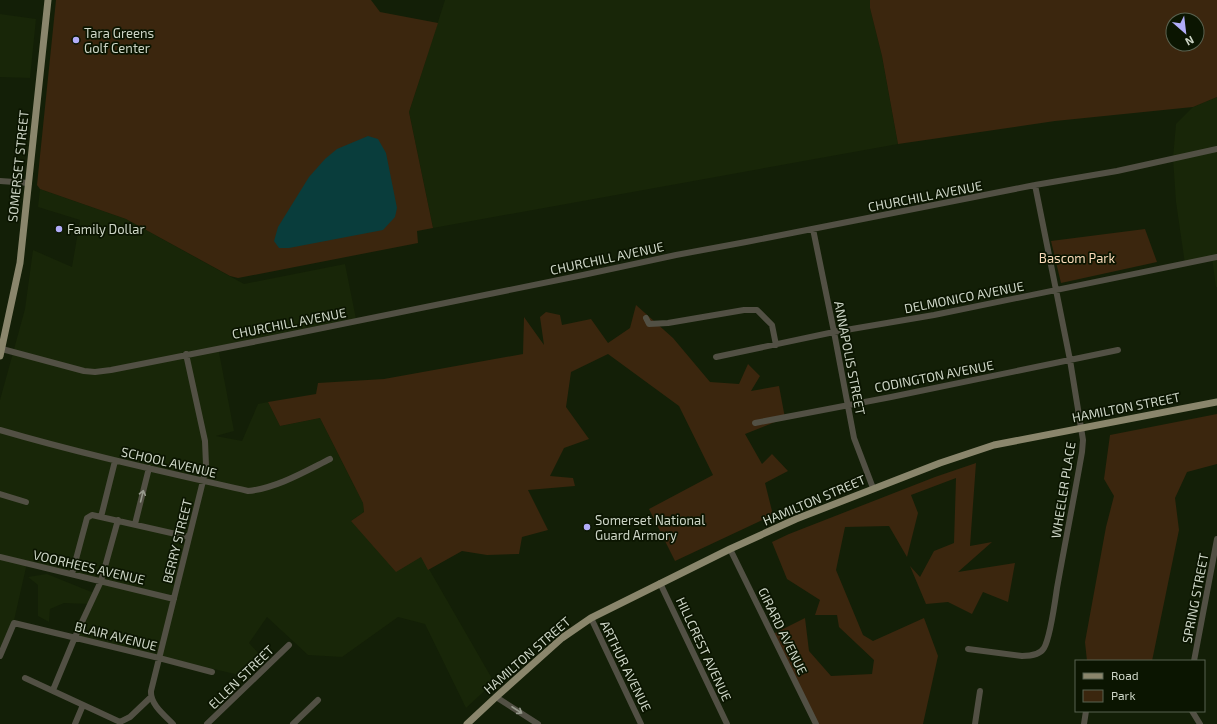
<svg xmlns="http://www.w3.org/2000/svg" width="1217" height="724" viewBox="0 0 1217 724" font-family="'Exo 2',sans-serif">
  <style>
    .built { fill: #182608 }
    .green { fill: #3b260e; fill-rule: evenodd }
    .water { fill: #093d3c }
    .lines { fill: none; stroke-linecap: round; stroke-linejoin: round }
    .minor { stroke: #525044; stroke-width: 6 }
    .major { stroke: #8a866c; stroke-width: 7 }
    .oneway { stroke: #96998c }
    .poi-dot { fill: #b2adf9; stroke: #0b1501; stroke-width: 1.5 }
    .labels { text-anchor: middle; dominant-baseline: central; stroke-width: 3.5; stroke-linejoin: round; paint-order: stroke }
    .poi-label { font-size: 13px; fill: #cdd5c6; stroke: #0b1501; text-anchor: start }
    .street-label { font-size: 13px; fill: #cdd5c6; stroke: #0b1501 }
    .park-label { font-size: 13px; fill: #fadab9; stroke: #0b1501 }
  </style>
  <rect width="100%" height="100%" fill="#131f07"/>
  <path class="built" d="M445 0H870V8L882 56 898 144 433 228 409 112Z
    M0 14 36 19 30 78 0 77Z
    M1217 97V287H1216L1212 258 1185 264 1176 202 1173 158 1176 124 1193 107Z
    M40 189 126 219 244 284 345 264 356 319 218 347 234 431 216 436 242 441 258 404 268 402 280 426 320 418 363 503 364 512 351 521 422 557 494 682 466 708 425 624 398 617 342 657 308 655 267 617 249 643 261 656 243 676 76 636 89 604 64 603 50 609 49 622 38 616V585L28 577 47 574 94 593 99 581 27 563 13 625 0 656V400L25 309 33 250 72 267 80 220 38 207Z"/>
  <path class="green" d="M56 0H371L380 12 438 23 409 112 433 228 417 231 418 243 238 278 230 276 126 219 40 189 37 185Z
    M870 0H1217V97L1193 107 1055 121 898 144 882 56 870 8ZM1173 20H1197V44H1173Z
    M1145 229 1157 262 1061 283 1051 241Z
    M636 305 673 338 710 382 739 384 748 364 760 376 751 391 779 386 785 418 745 434 762 464 772 454 788 471 765 483 773 515 675 561 649 509 713 475 679 406 608 354 571 372 566 407 589 439 564 448 550 476 573 478 575 486 528 490 548 530 522 537 519 554 487 555 462 551 428 570 421 557 396 572 351 521 364 512 363 503 320 418 280 426 268 402 316 394 318 383 384 379 523 354 524 317 544 345 540 317 546 312 560 315 562 325 591 319 608 343 630 328Z
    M1217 414V464L1187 472 1175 498 1179 530 1152 661H1087L1085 642 1106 527 1114 496 1104 479 1110 435Z
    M976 463 970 546 992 542 958 572 1015 563 1008 602 983 592 972 614 948 602 926 604 910 566 920 577 934 551 954 543 956 478 911 495 918 513 907 557 889 526 845 527 836 570 863 635 873 641 924 618 938 656 923 724H816L773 634 805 618 809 651 831 676 872 674 874 660 839 627 837 615H815L820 600 787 579 772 542 789 534 935 477Z"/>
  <path class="water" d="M368 136 378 139 386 153 397 208 395 217 383 230 289 248H279L274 241 278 227 309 177 325 159 337 149Z"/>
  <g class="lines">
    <path class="minor" d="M0 181 29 183
      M813 229 834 332 854 438 873 488
      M646 318 649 324 668 323 744 310H757L772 325 776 345
      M2 349 84 371 95 372 111 370 288 335 583 275 676 255 746 242 1035 185 1117 171 1217 149
      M716 357 834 332 934 315 1217 257
      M755 423 891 397 1118 350
      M0 430C82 454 165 472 248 491 277 488 304 472 330 459
      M0 494 26 502
      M101 517 115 461
      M135 524 149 468
      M730 549 816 724
      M0 557 174 599
      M72 574 87 518 92 515 189 537
      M660 583 727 724
      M591 618 641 724
      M968 649 1022 656C1030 656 1040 655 1044 648 1050 638 1055 602 1057 588 1065 543 1074 498 1082 452L1083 440 1070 360 1035 185
      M0 656 14 623 159 658 212 672
      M1194 661 1217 539
      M25 678 120 722 130 717 151 697
      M53 690 75 637 101 581 118 520
      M496 697 538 724
      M1192 711 1200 724
      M75 724 83 705
      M173 724C164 715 150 704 151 691L203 481 206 465 205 441 186 354
      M207 724 289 645
      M293 724 318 700
      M975 724 980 691
      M1084 724 1086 711"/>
    <path class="major" d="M0 356 20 263 48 0
      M467 724 496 697 562 638 591 618 730 549 796 519 940 463 994 445 1217 402"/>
  </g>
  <defs><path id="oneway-shaft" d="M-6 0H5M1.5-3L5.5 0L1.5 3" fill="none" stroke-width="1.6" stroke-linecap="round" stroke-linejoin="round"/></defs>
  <g class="oneway">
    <use href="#oneway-shaft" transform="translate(142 496) rotate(-76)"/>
    <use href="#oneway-shaft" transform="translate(517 710) rotate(33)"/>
  </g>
  <g class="poi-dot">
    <circle cx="76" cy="40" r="4"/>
    <circle cx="59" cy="229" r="4"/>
    <circle cx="587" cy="527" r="4"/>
  </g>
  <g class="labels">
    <g class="poi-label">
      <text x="84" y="33">Tara Greens<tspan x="84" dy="15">Golf Center</tspan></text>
      <text x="67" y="229">Family Dollar</text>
      <text x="595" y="520">Somerset National<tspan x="595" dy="15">Guard Armory</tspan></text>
    </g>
    <g class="street-label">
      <text transform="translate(18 166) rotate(-84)">SOMERSET STREET</text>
      <text transform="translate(925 196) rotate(-11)">CHURCHILL AVENUE</text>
      <text transform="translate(607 258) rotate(-12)">CHURCHILL AVENUE</text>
      <text transform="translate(964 297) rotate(-11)">DELMONICO AVENUE</text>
      <text transform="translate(289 323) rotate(-11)">CHURCHILL AVENUE</text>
      <text transform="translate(850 358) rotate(79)">ANNAPOLIS STREET</text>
      <text transform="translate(934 376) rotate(-11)">CODINGTON AVENUE</text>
      <text transform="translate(1126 407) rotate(-11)">HAMILTON STREET</text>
      <text transform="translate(169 462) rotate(13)">SCHOOL AVENUE</text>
      <text transform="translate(1063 490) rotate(-81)">WHEELER PLACE</text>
      <text transform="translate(814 500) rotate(-23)">HAMILTON STREET</text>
      <text transform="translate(177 541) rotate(-76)">BERRY STREET</text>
      <text transform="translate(89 567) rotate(13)">VOORHEES AVENUE</text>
      <text transform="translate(1195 598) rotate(-79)">SPRING STREET</text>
      <text transform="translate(783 631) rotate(64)">GIRARD AVENUE</text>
      <text transform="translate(116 636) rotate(14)">BLAIR AVENUE</text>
      <text transform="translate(704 649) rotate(65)">HILLCREST AVENUE</text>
      <text transform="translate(527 655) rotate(-41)">HAMILTON STREET</text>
      <text transform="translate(626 666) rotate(64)">ARTHUR AVENUE</text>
      <text transform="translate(241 677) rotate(-44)">ELLEN STREET</text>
    </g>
    <g class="park-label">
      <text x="1077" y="258">Bascom Park</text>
    </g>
  </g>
  <rect x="1075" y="660" width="130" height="52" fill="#0b1501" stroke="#596250"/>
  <rect x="1083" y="673" width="20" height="6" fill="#8a866c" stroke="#596250"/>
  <text x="1111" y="680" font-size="12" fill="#cdd5c6">Road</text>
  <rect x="1083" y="690" width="20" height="12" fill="#3b260e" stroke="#596250"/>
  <text x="1111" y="700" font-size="12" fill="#cdd5c6">Park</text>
  <g transform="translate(1185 32) rotate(152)"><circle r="19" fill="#0b1501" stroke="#596250"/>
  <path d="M0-3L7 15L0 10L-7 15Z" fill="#b2adf9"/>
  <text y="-6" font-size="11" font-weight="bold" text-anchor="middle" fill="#cdd5c6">N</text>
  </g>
</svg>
